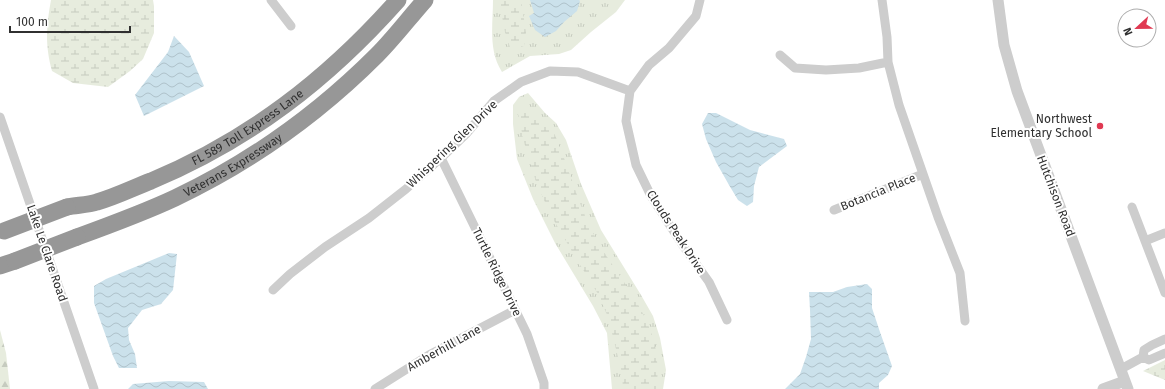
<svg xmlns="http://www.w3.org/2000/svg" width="1165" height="389" viewBox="0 0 1165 389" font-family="'Fira Sans',sans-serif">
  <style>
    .grass { fill: url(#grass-tufts) }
    .forest { fill: url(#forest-firs) }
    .wetland { fill: url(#wetland-marsh) }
    .water { fill: url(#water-waves) }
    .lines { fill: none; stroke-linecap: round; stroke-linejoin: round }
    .minor { stroke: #cdcdcd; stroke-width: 9 }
    .tertiary { stroke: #cdcdcd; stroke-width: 11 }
    .motorway { stroke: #979797; stroke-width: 17 }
    .motorway-bridge { stroke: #979797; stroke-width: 17 }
    .poi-dot { fill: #e03952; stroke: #fff; stroke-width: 1.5 }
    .labels { text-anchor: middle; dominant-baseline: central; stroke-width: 4; stroke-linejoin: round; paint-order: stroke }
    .poi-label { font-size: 12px; fill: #303030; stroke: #fff; text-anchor: end }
    .street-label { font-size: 12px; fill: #303030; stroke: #fff }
  </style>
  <defs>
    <pattern id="grass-tufts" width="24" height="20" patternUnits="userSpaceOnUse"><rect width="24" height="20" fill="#e7ecde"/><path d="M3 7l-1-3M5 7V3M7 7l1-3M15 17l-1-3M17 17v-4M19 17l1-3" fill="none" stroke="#c6cbbf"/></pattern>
    <pattern id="forest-firs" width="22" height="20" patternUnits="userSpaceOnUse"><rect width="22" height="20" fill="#e7ecde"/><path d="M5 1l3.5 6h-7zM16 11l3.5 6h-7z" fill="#c6cbbf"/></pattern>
    <pattern id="wetland-marsh" width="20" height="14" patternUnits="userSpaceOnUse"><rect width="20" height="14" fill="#e7ecde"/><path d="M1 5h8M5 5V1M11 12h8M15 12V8" fill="none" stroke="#c6cbbf"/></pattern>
    <pattern id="water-waves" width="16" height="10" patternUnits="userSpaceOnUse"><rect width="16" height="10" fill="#cbe1eb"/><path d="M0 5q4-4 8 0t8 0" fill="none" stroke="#afc1ca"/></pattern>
  </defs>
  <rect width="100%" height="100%" fill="#fff"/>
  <path class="grass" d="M493 0H625L616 12 591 32 571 50 559 54 530 56 502 72C488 50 493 25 493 0Z
    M528 93 545 113 556 123 566 140 581 184 601 230 641 295 653 316 660 338 666 370 663 389H612L607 333 593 306 555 243 533 199 517 159 513 124V105L519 97Z"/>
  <path class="forest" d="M0 330 6 353 10 389H0Z"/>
  <path class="wetland" d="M51 0H153L154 6V33L143 59 130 71 108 87 73 83 52 71C45 45 46 27 51 0Z
    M499 0H521L526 32 524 46 511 50 505 32Z
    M522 105C532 111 548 124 554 133 557 139 559 147 562 153 573 180 580 209 594 235 612 269 640 298 652 335 658 352 658 371 657 389H623L622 373 608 317 598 294 574 255 552 217 537 185 524 142 518 114Z
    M1165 360V380L1143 371Z"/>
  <path class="water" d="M530 0H579L580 1 577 11 564 22 556 31 545 37 535 30 529 16 534 13Z
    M174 36 189 52 204 86 144 116 135 95 168 52Z
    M708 113H716L750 130 784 139 787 146 759 167 754 186 753 202 747 206 738 200 729 185 716 162 706 139 702 124Z
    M169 253 177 254 173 290 161 304 142 310 128 328 129 340 135 354 137 368H119L113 356 94 303V286L106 279Z
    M867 284 872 289V308L880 332 892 366 888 375 879 383V389H785L800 374 806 357 811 339 810 310 809 292H833L847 287Z
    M169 381 204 382 208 389H128L133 384Z"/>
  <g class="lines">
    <path class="minor" d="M271 0 291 26
      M700 0 696 16 669 48 649 65 630 91 626 121 636 165 651 196 684 247 709 282 727 320
      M882 0 887 37 888 62 899 105 938 217 960 273 965 321
      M780 55 795 68 826 70 859 68 888 62
      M0 117 94 389
      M441 158 527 334 544 383V389
      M1132 207 1165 293
      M834 210 923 174
      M1145 241 1165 233
      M273 290 290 274 325 247 369 218 406 189 441 158 466 134 494 101 521 82 550 71 578 72 630 91
      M1143 357 1144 350 1152 345 1165 339
      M1143 357 1149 360 1165 353
      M1121 369 1143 357
      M375 389 429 355 515 310"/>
    <path class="tertiary" d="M998 0 1004 45 1017 91 1128 389
      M1103 389 1125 381"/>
    <g class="motorway">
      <path id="s1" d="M67 207C77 205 88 205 97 202 115 197 133 188 151 181 249 140 327 80 398 0"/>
      <path id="s2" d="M77 237C110 225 143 213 175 198 251 162 318 114 377 55 394 38 409 18 425 0"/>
      <path d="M0 266 15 261"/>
    </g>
    <path class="motorway-bridge" d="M4 231 67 207
      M15 261 77 237"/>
  </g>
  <circle class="poi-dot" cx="1100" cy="126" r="4"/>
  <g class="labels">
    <g class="poi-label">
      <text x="1092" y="119">Northwest<tspan x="1092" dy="14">Elementary School</tspan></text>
    </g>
    <g class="street-label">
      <text stroke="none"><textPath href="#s1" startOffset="199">FL 589 Toll Express Lane</textPath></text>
      <text transform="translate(452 144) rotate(-44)">Whispering Glen Drive</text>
      <text stroke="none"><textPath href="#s2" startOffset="172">Veterans Expressway</textPath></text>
      <text transform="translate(878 192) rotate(-22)">Botancia Place</text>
      <text transform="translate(1056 196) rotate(69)">Hutchison Road</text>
      <text transform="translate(676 232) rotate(57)">Clouds Peak Drive</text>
      <text transform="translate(47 253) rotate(71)">Lake Le Clare Road</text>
      <text transform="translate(497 272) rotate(64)">Turtle Ridge Drive</text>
      <text transform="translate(444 348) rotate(-29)">Amberhill Lane</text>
    </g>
  </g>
  <g transform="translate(1137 28) rotate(248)"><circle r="19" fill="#ffffff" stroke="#acacac"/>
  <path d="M0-3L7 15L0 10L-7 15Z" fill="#e03952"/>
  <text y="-6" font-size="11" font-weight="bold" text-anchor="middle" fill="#303030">N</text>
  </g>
  <path d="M10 26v6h120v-6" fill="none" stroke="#303030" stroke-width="2"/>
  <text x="16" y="26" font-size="12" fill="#303030" stroke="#ffffff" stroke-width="3" paint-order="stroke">100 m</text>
</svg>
